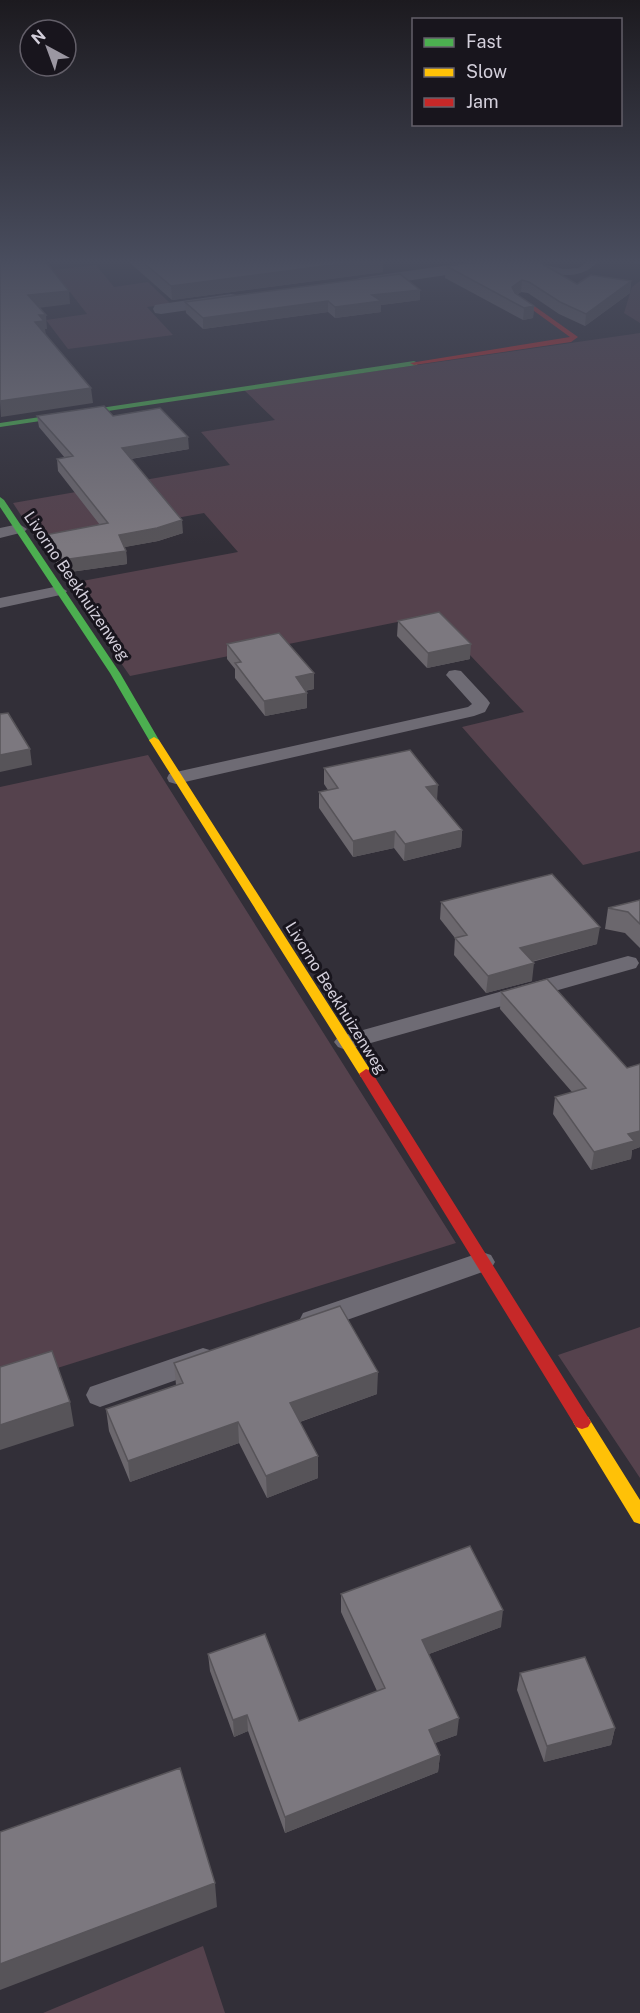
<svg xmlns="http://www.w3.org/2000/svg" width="640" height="2013" viewBox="0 0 640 2013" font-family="'Public Sans',sans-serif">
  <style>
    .green { fill: #55424d }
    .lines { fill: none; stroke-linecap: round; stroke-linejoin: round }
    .stream { fill: #43536d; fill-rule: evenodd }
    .lane { fill: #6e6b74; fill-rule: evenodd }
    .street { fill: #6e6b74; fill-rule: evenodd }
    .fast { fill: #4caf50; fill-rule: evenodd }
    .slow { fill: #ffc107; fill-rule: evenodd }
    .jam { fill: #c62828; fill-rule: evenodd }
    .wall { fill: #6b676d }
    .shaded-wall { fill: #575459 }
    .building { fill: #7c787f; stroke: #575459; stroke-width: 1.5 }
    .labels { text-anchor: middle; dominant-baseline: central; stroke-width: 6; stroke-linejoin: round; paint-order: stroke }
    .street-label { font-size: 16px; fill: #d3cfdb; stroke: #18151d }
  </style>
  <rect width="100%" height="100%" fill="#322f38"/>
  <path class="green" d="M96 265 114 287 148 282 171 304 147 307 173 335 68 349 46 320 87 314 70 292 0 301V276Z
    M640 281V323L624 313 632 287Z
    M640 333V851L583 865 462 727 524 712 432 615 130 676 66 584 238 552 204 513 39 543 13 503 230 465 201 432 275 420 244 390Z
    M148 755 456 1243 0 1386V787Z
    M640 1327V1478L558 1355Z
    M203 1946 225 2013H43Z"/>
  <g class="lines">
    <path class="stream" d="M634 262H640V264L635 263Z"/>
    <path class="lane" d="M511 262H530L564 269 579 268 586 262H597C577 286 539 271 512 264Z
      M19 524 27 529 24 532 0 538V528Z
      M59 586 67 591 65 594 0 608V598Z
      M455 670 461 671 487 699 490 703 485 712 474 716 176 784 169 782 167 778 169 774 176 772 468 707 472 704 446 675 449 671Z
      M628 956 636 958 639 963 636 968 346 1050 338 1047 334 1042 338 1037Z
      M482 1252 491 1255 495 1262 491 1269 313 1332 303 1329 299 1321 303 1313Z
      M203 1348 213 1351 217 1359 213 1367 100 1407 90 1403 86 1395 90 1387Z"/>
    <path class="street" d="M470 262H508L500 267 359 288 351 283 359 278Z
      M231 294 237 295 239 299 237 303 161 314 155 313 153 309 155 305 161 304Z"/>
    <path class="fast" d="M414 361 418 363 417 365 0 427V423Z
      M0 497 4 500 120 673 159 740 158 742H150L149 740 110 673 0 507Z"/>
    <path class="slow" d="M154 737 159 740 371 1071 373 1074 371 1077H361L149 740Z
      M582 1415 588 1417 640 1500V1524L634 1522 576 1427 573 1422 576 1417Z"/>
    <path class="jam" d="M519 298H523L578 337 571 342 414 365 410 363 570 337 519 300Z
      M366 1069 371 1071 588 1417 591 1422 588 1427 582 1429 576 1427 359 1074Z"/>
  </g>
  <path class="wall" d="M129 262H383V272L172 300Z
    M446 266 577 284 631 281 630 293 585 326 559 314 528 293 521 292 517 295 534 306 533 318 523 320 445 278Z
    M420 300 381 305V312L335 318 328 312 203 329 186 313 185 302Z
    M37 416H113L189 449 131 459 183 533 158 541 124 547 126 551 127 564 63 573 46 548 45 535 100 525 58 471 57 459 65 458 39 427Z
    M398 621 470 659 427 668 397 636Z
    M227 644 314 689 305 691 307 708 265 716 235 678V669L227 659Z
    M324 768 437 800 462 830 461 847 404 861 394 848 353 857 319 808V792L328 790 324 784Z
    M640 900V948L625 933 605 929 608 908Z
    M441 902 597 944 532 962V981L486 993 454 955 455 938 440 919Z
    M501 992 627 1068 640 1064V1147L632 1150 631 1159 591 1170 553 1114 555 1097 572 1092 500 1009Z
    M174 1363 377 1394 300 1422 318 1456V1478L267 1498 239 1443 130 1482 109 1431 106 1409 176 1385Z
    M341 1594 501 1627 429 1654 457 1735 435 1743 440 1755 438 1772 285 1833 248 1731 234 1737 210 1671 208 1654 299 1721 377 1691 341 1612Z
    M520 1673 615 1728 611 1745 544 1762 517 1690Z"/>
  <path class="shaded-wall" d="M355 262H383V272L172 300 171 286Z
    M522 280 521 292 511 298 512 287Z
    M631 281 630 293 585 326 586 314Z
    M420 290V300L381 305V312L335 318V307L372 295Z
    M69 291 70 304 30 309 28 295Z
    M328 301V312L203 329V318Z
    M534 306 533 318 523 320 524 308Z
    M39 315H46L47 329H45L46 335 35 322Z
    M91 388 93 403 1 417 0 401Z
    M188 437 189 449 123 460 122 448Z
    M182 520 183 533 158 541 120 548 119 535Z
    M126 551 127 564 63 573 62 560Z
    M471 644 470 659 427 668 428 653Z
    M314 673V689L296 692V677Z
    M307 693V708L265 716 264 701Z
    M30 749 32 765 0 772V755Z
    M438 785 437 801 426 787Z
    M462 830 461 847 404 861 405 844Z
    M395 831 394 848 353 857V841Z
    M600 927 597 944 518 965 520 948Z
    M534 963 532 981 486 993 488 976Z
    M640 1131V1147L632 1150 631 1159 591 1170 594 1152 628 1134Z
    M378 1372 377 1394 291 1425 290 1403Z
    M70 1402 74 1426 0 1450V1425Z
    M238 1422 239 1443 130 1482 128 1461Z
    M318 1456V1478L267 1498 266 1476Z
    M503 1610 501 1627 421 1657 422 1640Z
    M247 1715 248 1731 234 1737 233 1720Z
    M459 1718 457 1735 427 1746 429 1730Z
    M615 1728 611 1745 544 1762 547 1746Z
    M440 1755 438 1772 285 1833V1817Z
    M215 1883 217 1907 0 1990V1964Z"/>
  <path class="building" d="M0 262H46L69 291 28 295 46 315H39L44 321 35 322 91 388 0 401Z
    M143 262H355L171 286Z
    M479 262H537L541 263 577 284 591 275 631 281 586 314 560 302 529 282 522 280 512 287 515 293 534 306 524 308 446 266Z
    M400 274 420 290 372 295 381 301 335 307 328 301 203 318 185 302Z
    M104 406 113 416 160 408 188 437 122 448 182 520 157 528 119 535 126 551 62 560 45 535 108 523 57 459 73 456 37 416Z
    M439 612 471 644 428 653 398 621Z
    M279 633 314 673 296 677 307 693 264 701 235 663 241 662 227 644Z
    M8 713 30 749 0 755V714Z
    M410 750 438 785 426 787 462 830 405 844 395 831 353 841 319 792 338 788 324 768Z
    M552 874 600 927 520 948 534 963 488 976 455 938 467 935 441 902Z
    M640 900V924L628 912 608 908Z
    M547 979 627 1068 640 1064V1131L628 1134 634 1141 594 1152 555 1097 586 1088 501 992Z
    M340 1306 378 1372 290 1403 318 1456 266 1476 238 1422 128 1461 106 1409 183 1383 174 1363Z
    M52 1351 70 1402 0 1425V1367Z
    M470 1546 503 1610 422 1640 459 1718 429 1730 440 1755 285 1817 247 1715 233 1720 208 1654 265 1634 299 1721 385 1688 341 1594Z
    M585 1657 615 1728 547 1746 520 1673Z
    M180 1768 215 1883 0 1964V1832Z"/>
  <linearGradient id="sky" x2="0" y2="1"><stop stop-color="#1c1a1f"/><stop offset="0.48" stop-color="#494d5e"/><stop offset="1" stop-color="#494d5e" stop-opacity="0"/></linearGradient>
  <rect width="640" height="544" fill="url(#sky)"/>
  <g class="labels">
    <g class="street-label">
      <text transform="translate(77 586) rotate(56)">Livorno Beekhuizenweg</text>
      <text transform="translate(336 998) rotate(58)">Livorno Beekhuizenweg</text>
    </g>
  </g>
  <rect x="412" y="18" width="210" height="108" fill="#18151d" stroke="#635f69" stroke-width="1.5"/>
  <rect x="424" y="38" width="30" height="9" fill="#4caf50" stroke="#635f69" stroke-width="1.5"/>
  <text x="466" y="48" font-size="18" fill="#d3cfdb">Fast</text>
  <rect x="424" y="68" width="30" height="9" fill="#ffc107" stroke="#635f69" stroke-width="1.5"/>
  <text x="466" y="78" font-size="18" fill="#d3cfdb">Slow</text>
  <rect x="424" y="98" width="30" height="9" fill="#c62828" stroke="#635f69" stroke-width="1.5"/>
  <text x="466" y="108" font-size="18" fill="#d3cfdb">Jam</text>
  <g transform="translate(48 48) rotate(319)"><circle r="28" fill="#18151d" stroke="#635f69" stroke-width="1.5"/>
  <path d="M0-4.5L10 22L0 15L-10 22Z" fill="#9b97a2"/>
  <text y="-9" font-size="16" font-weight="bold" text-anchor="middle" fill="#d3cfdb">N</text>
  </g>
</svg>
